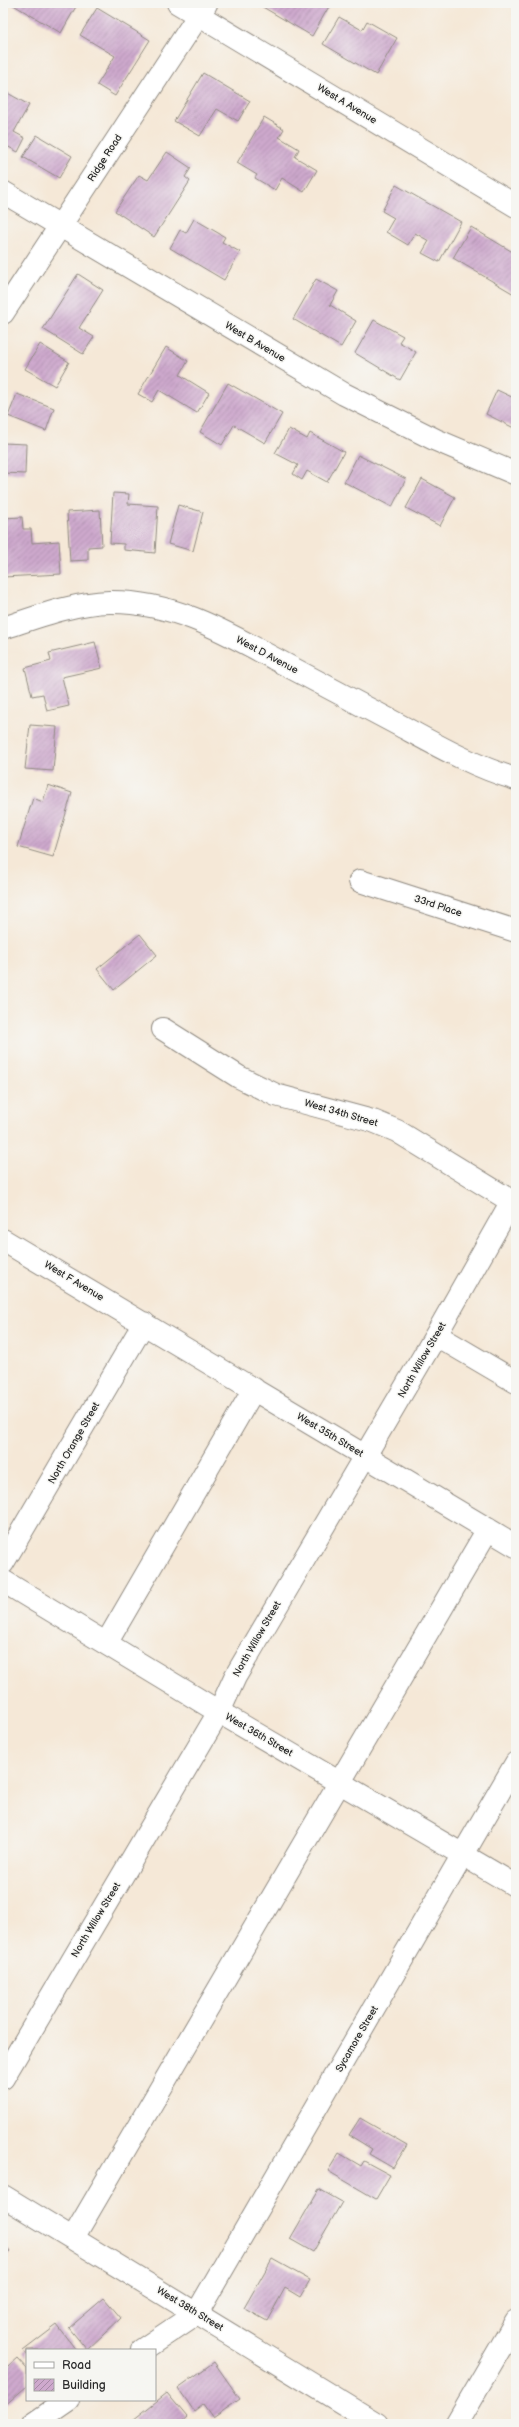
<svg xmlns="http://www.w3.org/2000/svg" width="519" height="2427" viewBox="0 0 519 2427" font-family="'Balsamiq Sans',sans-serif">
  <style>
    .building { fill: url(#building-hatch) }
    .lines { fill: none; stroke-linecap: round; stroke-linejoin: round }
    .minor-casing { stroke: #908a81; stroke-width: 24 }
    .minor { stroke: #fff; stroke-width: 22 }
    .labels { text-anchor: middle; dominant-baseline: central; stroke-width: 3; stroke-linejoin: round; paint-order: stroke }
    .street-label { font-size: 10px; fill: #2b2b2b; stroke: #f6f6f2 }
  </style>
  <defs>
    <pattern id="building-hatch" width="6" height="6" patternUnits="userSpaceOnUse"><rect width="6" height="6" fill="#cea9cd"/><path d="M-1 1l2-2M0 6l6-6M5 7l2-2" fill="none" stroke="#a78aa7"/></pattern>
  </defs>
  <rect width="100%" height="100%" fill="#f6f6f2"/>
  <filter id="ink" filterUnits="userSpaceOnUse"><feTurbulence type="fractalNoise" baseFrequency=".025" numOctaves="2"/><feDisplacementMap in="SourceGraphic" scale="8" xChannelSelector="R" yChannelSelector="G"/><feConvolveMatrix kernelMatrix="1 2 1 2 8 2 1 2 1" color-interpolation-filters="sRGB"/></filter>
  <filter id="wash" filterUnits="userSpaceOnUse"><feTurbulence type="fractalNoise" baseFrequency=".012" numOctaves="4" result="noise"/><feDisplacementMap in="SourceGraphic" scale="16" xChannelSelector="R" yChannelSelector="G"/><feGaussianBlur stdDeviation="0.9" result="paint"/><feColorMatrix in="noise" values="0 0 0 0 0 0 0 0 0 0 0 0 0 0 0 0 0 1.4 0 .05"/><feComposite in="paint" operator="in"/></filter>
  <g filter="url(#wash)">
    <rect width="100%" height="100%" fill="#f5e8d7"/>
    <g id="blocks">
      <path class="building" d="M10 3H78L61 33Z
        M256 3H331L312 36Z
        M97 8 150 40 115 96 97 85 115 56 80 35Z
        M339 17 362 30 367 21 397 38 376 75 323 44Z
        M203 73 250 101 238 121 217 109 200 136 174 121Z
        M4 91 29 105 14 132 25 138 18 152 3 144Z
        M264 117 284 129 279 137 299 149 295 157 317 170 304 192 282 178 275 190 255 178 257 175 237 163Z
        M37 135 72 156 59 178 23 157Z
        M167 152 191 168 185 177 190 181 154 237 115 211 139 175 148 180Z
        M396 185 461 222 439 262 422 253 429 241 415 233 408 245 386 232 394 218 382 211Z
        M194 219 225 237 222 242 240 252 224 280 170 248 180 230 186 233Z
        M471 227 516 254V291L514 294 453 258Z
        M78 274 103 290 79 328 94 337 83 354 43 329Z
        M316 279 338 291 330 305 356 321 341 347 293 319Z
        M374 320 403 336 399 342 416 352 400 380 355 353Z
        M40 344 69 362 55 386 25 369Z
        M166 347 188 361 180 375 209 393 197 413 159 390 152 402 138 394Z
        M228 383 282 414 265 443 234 425 222 445 200 432Z
        M497 390 516 399V429L486 414Z
        M17 394 54 408 46 431 8 416Z
        M289 429 307 439 310 433 344 452 327 482 307 471 302 480 293 474 298 465 275 453Z
        M3 443 26 444 25 474 3 473Z
        M358 455 406 479 392 507 344 482Z
        M422 479 455 497 440 526 406 508Z
        M113 493 129 494 128 504 158 506 155 553 124 550V544L110 543Z
        M178 505 203 512 193 551 168 544Z
        M100 510 102 546 88 547V560L70 561 67 512Z
        M22 517 23 529H31L32 543 59 541 61 574 3 577V518Z
        M95 642 102 668 62 677 69 706 47 711 43 694 32 696 25 668 51 661 49 653Z
        M30 725 57 727 53 771 25 769Z
        M48 785 72 793 53 857 18 847 33 798 43 802Z
        M140 934 157 955 114 990 97 969Z
        M360 2118 407 2145 393 2168 369 2154 372 2149 349 2135Z
        M339 2153 361 2166 364 2161 390 2175 376 2199 328 2171Z
        M319 2189 342 2202 313 2252 290 2239Z
        M3 2243 10 2252 3 2258Z
        M272 2259 310 2280 300 2297 285 2288 267 2321 244 2308Z
        M104 2298 121 2318 87 2350 69 2328Z
        M57 2325 76 2350H27V2356L23 2351Z
        M17 2358 27 2369V2386L3 2407V2361L8 2366Z
        M214 2362 240 2399 213 2418 203 2404 194 2411 178 2388Z
        M167 2393 187 2417 179 2424H136L133 2420Z"/>
    </g>
  </g>
  <g filter="url(#ink)">
    <use href="#blocks" fill-opacity="0" stroke="#908a81" stroke-width="1"/>
    <g class="lines">
      <defs>
        <path id="minor" d="M178 3 516 206
          M3 192 344 394 436 440 516 474
          M3 313 206 4
          M3 628C37 617 73 603 109 602 171 601 222 630 275 659 317 681 359 704 401 726 438 746 475 767 516 779
          M360 881 516 931
          M163 1029 239 1077 276 1095 373 1121 397 1131 516 1204
          M3 1240 516 1546
          M436 1335 516 1382
          M3 1563 144 1323
          M3 1581 219 1712 516 1886
          M107 1642 254 1389
          M3 2078 219 1712 235 1677 436 1335 512 1201
          M3 2196 377 2424
          M73 2238 488 1529
          M142 2350 197 2313 516 1763
          M33 2424 68 2400
          M456 2424 516 2321"/>
      </defs>
      <use href="#minor" class="minor-casing"/>
      <use href="#minor" class="minor"/>
    </g>
  </g>
  <g class="labels">
    <g class="street-label">
      <text transform="translate(347 104) rotate(31)">West A Avenue</text>
      <text transform="translate(105 158) rotate(-57)">Ridge Road</text>
      <text transform="translate(255 342) rotate(31)">West B Avenue</text>
      <text transform="translate(267 655) rotate(28)">West D Avenue</text>
      <text transform="translate(438 906) rotate(18)">33rd Place</text>
      <text transform="translate(341 1113) rotate(16)">West 34th Street</text>
      <text transform="translate(74 1281) rotate(31)">West F Avenue</text>
      <text transform="translate(422 1360) rotate(-60)">North Willow Street</text>
      <text transform="translate(330 1435) rotate(31)">West 35th Street</text>
      <text transform="translate(74 1443) rotate(-60)">North Orange Street</text>
      <text transform="translate(257 1639) rotate(-60)">North Willow Street</text>
      <text transform="translate(259 1735) rotate(30)">West 36th Street</text>
      <text transform="translate(96 1920) rotate(-59)">North Willow Street</text>
      <text transform="translate(357 2039) rotate(-60)">Sycamore Street</text>
      <text transform="translate(190 2309) rotate(31)">West 38th Street</text>
    </g>
  </g>
  <rect width="519" height="2427" fill="none" stroke="#f6f6f2" stroke-width="16"/>
  <rect x="26" y="2349" width="130" height="52" fill="#f6f6f2" stroke="#a5a5a2"/>
  <rect x="34" y="2362" width="20" height="6" fill="#ffffff" stroke="#a5a5a2"/>
  <text x="62" y="2369" font-size="12" fill="#2b2b2b">Road</text>
  <rect x="34" y="2379" width="20" height="12" fill="url(#building-hatch)" stroke="#a5a5a2"/>
  <text x="62" y="2389" font-size="12" fill="#2b2b2b">Building</text>
</svg>
